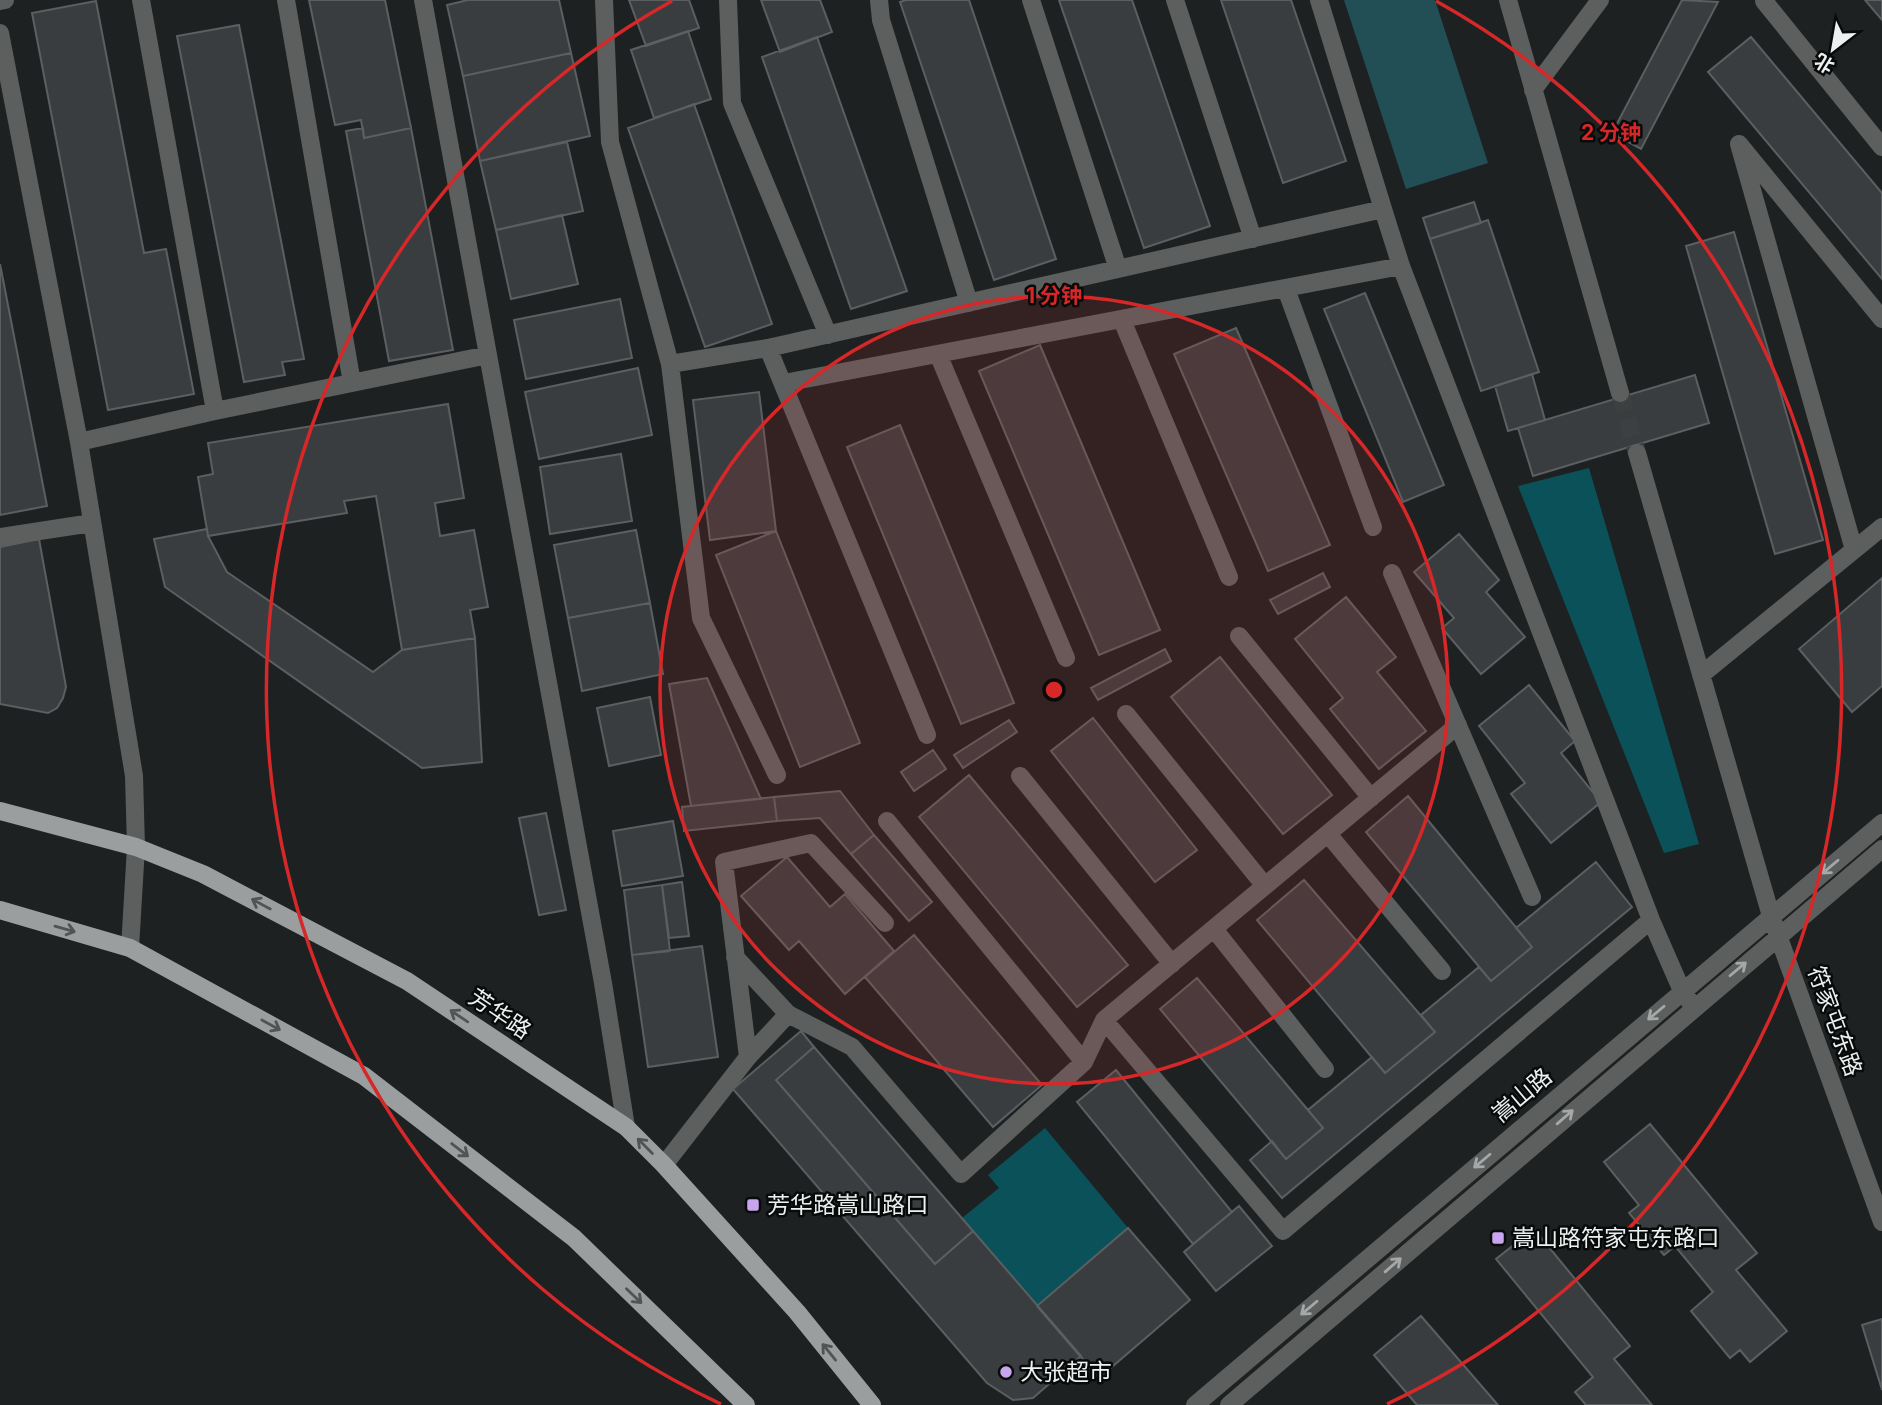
<svg xmlns="http://www.w3.org/2000/svg" width="1882" height="1405" viewBox="0 0 1882 1405" font-family="Inter,'Noto Sans SC',sans-serif">
  <style>
    .green { fill: #0b5159 }
    .forest { fill: #224f56 }
    .building { fill: #3a3d3f; stroke: #5b5f61; stroke-width: 2 }
    .lines { fill: none; stroke-linecap: round; stroke-linejoin: round }
    .minor-tunnel { stroke: #3d4041; stroke-width: 18; stroke-dasharray: 18 9; stroke-linecap: butt }
    .minor { stroke: #5d5f5f; stroke-width: 18 }
    .major { stroke: #9a9e9e; stroke-width: 18 }
    .oneway { stroke: #a5a8a8 }
    .oneway2 { stroke: #525454 }
    .ring { fill: none; stroke: #d62828; stroke-width: 3.5 }
    .poi-dot { fill: #c8a6ef; stroke: #090b0b; stroke-width: 2.5 }
    .labels { text-anchor: middle; dominant-baseline: central; stroke-width: 5; stroke-linejoin: round; paint-order: stroke }
    .street-label { font-size: 23px; fill: #edf0f0; stroke: #090b0b }
    .poi-label { font-size: 23px; fill: #edf0f0; stroke: #090b0b; text-anchor: start }
    .centre { fill: #d62828; stroke: #090b0b; stroke-width: 3.5 }
    .ring-label { font-size: 21px; text-anchor: middle; font-weight: bold; fill: #d62828; stroke: #090b0b; stroke-width: 5; stroke-linejoin: round; paint-order: stroke }
  </style>
  <rect width="100%" height="100%" fill="#1e2122"/>
  <path class="green" d="M1589 468 1699 844 1664 853 1518 486Z
    M1045 1128 1128 1228 1037 1306 962 1218 999 1188 988 1175Z"/>
  <path class="forest" d="M1344 0H1435L1488 163 1406 189Z"/>
  <path class="building" d="M309 0H385L411 128 364 138 361 120 335 125Z
    M468 0H559L571 53 463 76 447 5Z
    M629 0H689L699 28 646 46Z
    M761 0H820L832 32 780 52Z
    M906 0H969L1056 259 994 280 900 2Z
    M1059 0H1132L1210 226 1144 248Z
    M1221 0H1291L1346 161 1283 183Z
    M1682 0 1718 2 1641 149 1612 133Z
    M1865 0H1882V20Z
    M96 1 144 253 166 249 194 394 108 410 32 13Z
    M239 25 304 359 282 362 285 375 244 382 177 36Z
    M688 31 711 99 654 118 631 50Z
    M817 37 907 291 851 309 762 57Z
    M1751 37 1882 193V279L1708 72Z
    M571 53 590 136 480 161 463 76Z
    M694 104 772 324 705 347 628 128Z
    M363 128 364 138 411 128 453 350 389 361 346 131Z
    M567 142 583 211 496 230 480 161Z
    M1474 202 1481 223 1430 239 1423 218Z
    M562 215 578 284 511 299 496 230Z
    M1488 220 1539 372 1481 391 1430 239Z
    M1734 232 1823 540 1775 554 1686 246Z
    M0 264 47 506 0 515Z
    M1365 293 1444 485 1403 502 1324 309Z
    M620 299 632 358 526 379 514 320Z
    M1236 328 1330 545 1268 571 1174 354Z
    M1040 345 1160 630 1099 655 979 371Z
    M638 368 652 435 539 459 525 392Z
    M1532 374 1545 420 1508 431 1495 386Z
    M1695 375 1709 423 1533 476 1518 428Z
    M759 392 776 531 710 540 693 400Z
    M448 404 464 498 435 503 440 536 474 530 488 607 470 610 475 638 402 650 376 496 344 501 347 513 208 536 198 477 213 474 208 443Z
    M900 425 1014 703 961 724 847 447Z
    M621 454 632 521 550 534 540 467Z
    M207 529 208 536 227 572 373 672 402 650 475 638 482 762 422 768 165 587 154 539Z
    M636 530 650 603 568 618 554 545Z
    M776 531 860 743 800 767 716 555Z
    M1459 534 1499 580 1486 592 1525 637 1481 674 1442 628 1454 618 1414 572Z
    M39 539 66 687 63 698 57 708 48 713 0 704V547Z
    M1323 573 1330 587 1278 614 1270 600Z
    M1882 578V686L1852 712 1799 649Z
    M1346 597 1396 657 1377 672 1426 731 1379 769 1330 709 1343 698 1295 639Z
    M650 603 663 674 582 691 568 618Z
    M1165 649 1171 661 1098 700 1091 688Z
    M1220 657 1332 795 1283 834 1171 697Z
    M707 678 761 799 691 806 669 684Z
    M1529 685 1575 741 1561 753 1601 802 1551 843 1511 794 1525 783 1479 726Z
    M650 697 661 755 609 766 597 708Z
    M1093 718 1197 850 1155 882 1051 751Z
    M1009 720 1017 732 963 768 954 755Z
    M933 750 946 769 914 791 901 772Z
    M969 775 1128 965 1077 1007 919 817Z
    M840 791 874 835 851 854 820 818 777 821 774 797Z
    M1408 796 1532 947 1491 981 1366 832Z
    M774 797 777 821 684 831 682 807Z
    M546 813 566 910 539 915 519 818Z
    M673 821 683 876 622 886 613 831Z
    M874 835 932 902 909 921 851 854Z
    M787 857 830 907 845 894 894 951 845 994 799 941 789 950 741 896Z
    M1596 862 1632 907 1282 1198 1250 1160 1272 1141 1286 1159 1323 1128 1308 1110 1372 1057 1385 1073 1435 1032 1421 1015 1479 967 1491 981 1532 947 1516 928Z
    M1304 880 1435 1032 1385 1073 1257 920Z
    M682 882 689 936 669 938 662 885Z
    M662 885 670 951 632 955 624 890Z
    M914 935 1042 1085 993 1127 865 977Z
    M702 946 718 1057 648 1067 632 955Z
    M1197 978 1323 1128 1286 1159 1160 1009Z
    M801 1031 814 1047 776 1080 935 1264 973 1231 1081 1356 1033 1398 1013 1400 987 1383 733 1089Z
    M814 1047 973 1231 935 1264 776 1080Z
    M1116 1070 1232 1212 1193 1244 1077 1102Z
    M1650 1124 1757 1253 1736 1270 1787 1331 1750 1362 1740 1350 1730 1358 1691 1311 1713 1292 1675 1246 1664 1255 1629 1213 1639 1205 1604 1162Z
    M1239 1206 1272 1246 1216 1291 1184 1252Z
    M1128 1228 1190 1300 1099 1378 1037 1306Z
    M1534 1229 1630 1346 1614 1359 1652 1405H1586L1575 1392 1593 1377 1496 1259Z
    M1421 1316 1498 1405H1417L1374 1355Z
    M1882 1319V1390L1862 1325Z"/>
  <g class="lines">
    <path class="minor-tunnel" d="M1620 393 1637 453"/>
    <path class="minor" d="M141 0 215 411
      M286 0 352 383
      M423 0 603 983 626 1127
      M604 0 610 142 670 364 701 618 777 775
      M728 0 732 103 828 335
      M879 0 881 20 969 303
      M1031 0 1118 269
      M1175 0 1253 239
      M1319 0 1383 209
      M1508 0 1620 393
      M0 1 5 0
      M1764 1 1882 147
      M0 33 79 442 134 776 136 847 130 948
      M1533 90 1600 0
      M1286 289 1373 527
      M1122 320 1229 577
      M938 354 1066 658
      M670 364 768 348
      M784 383 1401 266 1651 920 1682 991 1694 1007
      M79 442 215 411 488 355
      M1637 453 1771 916 1882 1222
      M0 537 92 523
      M1854 550 1739 144 1882 319
      M1392 573 1532 897
      M1239 636 1371 798
      M1701 675 1882 527
      M1126 714 1265 886
      M927 735 768 348 1383 209 1401 266
      M1020 776 1172 964
      M887 821 1084 1062 1104 1020 1283 1231 1651 920
      M1328 834 1442 971
      M1214 929 1325 1069
      M735 957 788 1014 852 1047 961 1174 1084 1062
      M1104 1020 1458 725
      M748 1057 724 862 811 843 885 923
      M664 1165 748 1057 788 1014
      M1195 1405 1882 823
      M1229 1405 1882 849"/>
    <path class="major" d="M0 811 136 847 203 874 407 981 626 1127 664 1165 797 1312 872 1405
      M0 910 130 948 364 1076 574 1238 746 1405"/>
  </g>
  <defs><path id="oneway-shaft" d="M-6 0H5M1.5-3L5.5 0L1.5 3" fill="none" stroke-width="1.6" stroke-linecap="round" stroke-linejoin="round" transform="scale(1.75)"/></defs>
  <g class="oneway">
    <use href="#oneway-shaft" transform="translate(1830 867) rotate(140)"/>
    <use href="#oneway-shaft" transform="translate(1738 969) rotate(-40)"/>
    <use href="#oneway-shaft" transform="translate(1656 1013) rotate(140)"/>
    <use href="#oneway-shaft" transform="translate(1565 1117) rotate(-41)"/>
    <use href="#oneway-shaft" transform="translate(1482 1161) rotate(140)"/>
    <use href="#oneway-shaft" transform="translate(1393 1265) rotate(-41)"/>
    <use href="#oneway-shaft" transform="translate(1309 1308) rotate(140)"/>
  </g>
  <g class="oneway2">
    <use href="#oneway-shaft" transform="translate(261 904) rotate(-152)"/>
    <use href="#oneway-shaft" transform="translate(65 929) rotate(16)"/>
    <use href="#oneway-shaft" transform="translate(459 1016) rotate(-146)"/>
    <use href="#oneway-shaft" transform="translate(271 1025) rotate(29)"/>
    <use href="#oneway-shaft" transform="translate(645 1146) rotate(-135)"/>
    <use href="#oneway-shaft" transform="translate(460 1150) rotate(38)"/>
    <use href="#oneway-shaft" transform="translate(634 1296) rotate(44)"/>
    <use href="#oneway-shaft" transform="translate(829 1352) rotate(-129)"/>
  </g>
  <circle cx="1054" cy="690" r="394" fill="#d62828" fill-opacity=".12"/>
  <g class="ring">
    <circle cx="1054" cy="690" r="394"/>
    <path d="M721 1404A788 788 0 0 1 672 1M1436 1A788 788 0 0 1 1387 1404"/>
  </g>
  <g class="poi-dot">
    <rect x="746" y="1198" width="14" height="14" rx="3.5"/>
    <rect x="1491" y="1231" width="14" height="14" rx="3.5"/>
    <circle cx="1006" cy="1372" r="7"/>
  </g>
  <g class="labels">
    <g class="street-label">
      <text transform="translate(500 1014) rotate(34)">芳华路</text>
      <text transform="translate(1835 1021) rotate(70)">符家屯东路</text>
      <text transform="translate(1522 1095) rotate(-40)">嵩山路</text>
    </g>
    <g class="poi-label">
      <text x="767" y="1205">芳华路嵩山路口</text>
      <text x="1512" y="1238">嵩山路符家屯东路口</text>
      <text x="1020" y="1372">大张超市</text>
    </g>
  </g>
  <circle cx="1054" cy="690" r="10" class="centre"/>
  <g class="ring-label">
    <text x="1611" y="140">2 分钟</text>
    <text x="1054" y="303">1 分钟</text>
  </g>
  <g transform="translate(1833 49) rotate(211)" stroke="#090b0b" stroke-width="5" paint-order="stroke">
  <path d="M0-5L12 26L0 18L-12 26Z" fill="#edf0f0"/>
  <text y="-10" font-size="19" font-weight="bold" text-anchor="middle" fill="#edf0f0">北</text>
  </g>
</svg>
